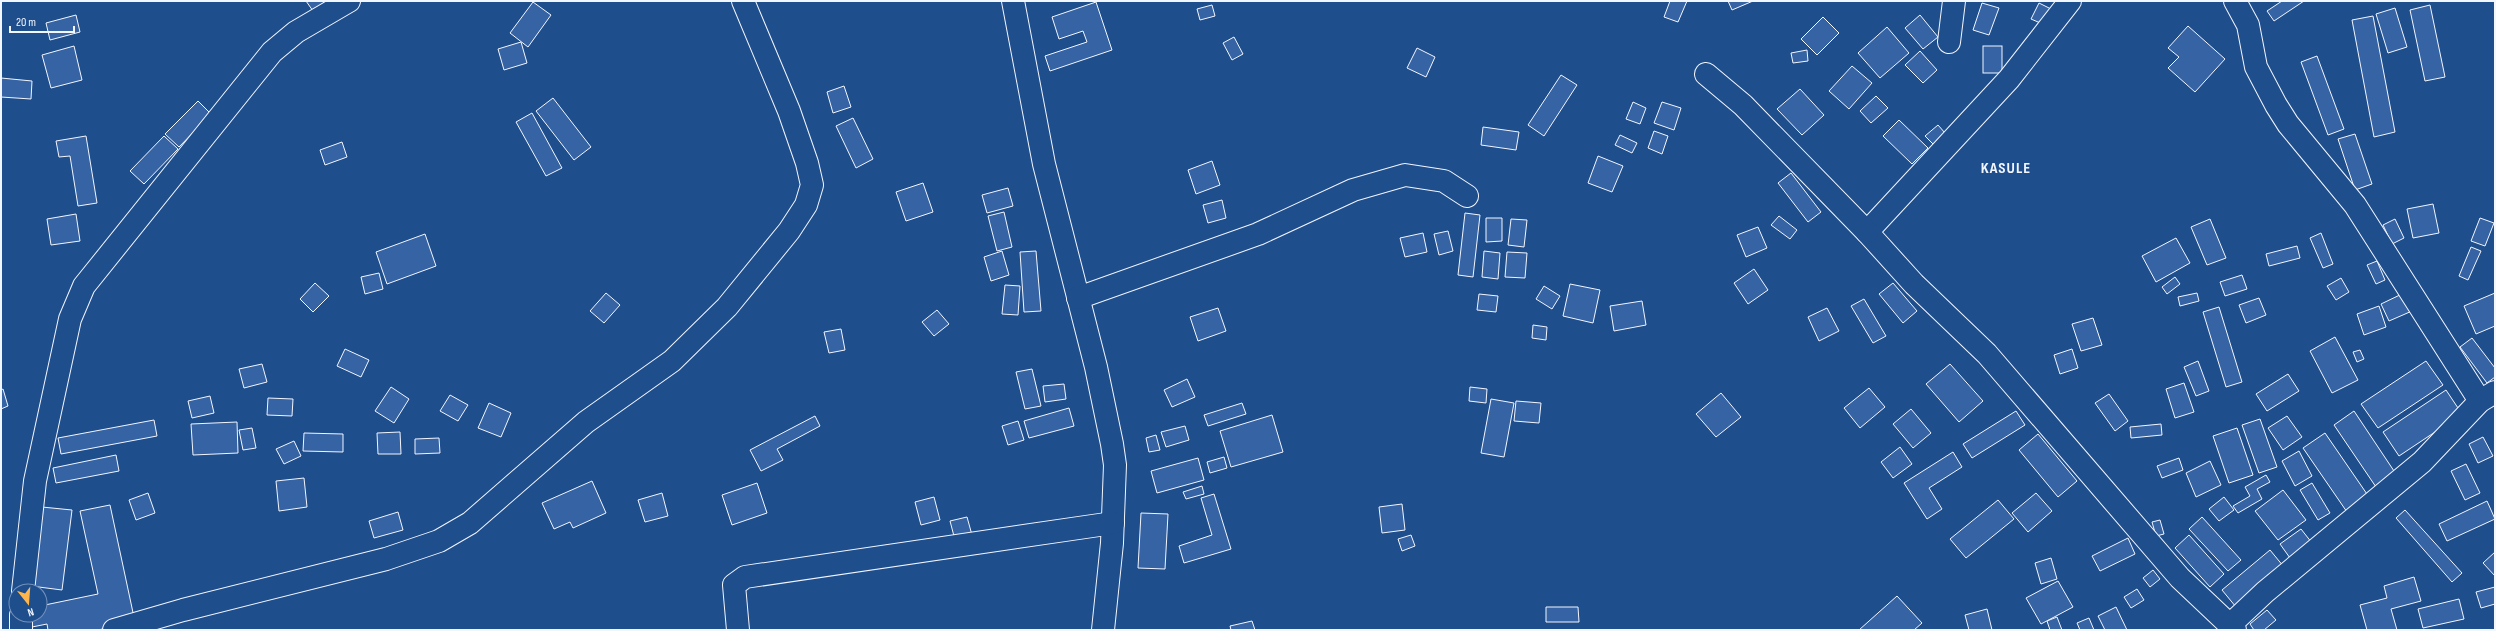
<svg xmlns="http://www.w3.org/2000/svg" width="2496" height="631" viewBox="0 0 2496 631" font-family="'Sofia Sans Condensed',sans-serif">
<rect width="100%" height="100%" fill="#1f4e8c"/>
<!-- building -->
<g fill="#3563a3" stroke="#f2f6ff">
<path d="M306,1H326L313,11Z"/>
<path d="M1670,1H1687L1678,22L1664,17Z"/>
<path d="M1728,1H1753L1732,10Z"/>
<path d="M2282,1H2304L2274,21L2267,11Z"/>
<path d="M533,2L551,15L528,47L510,33Z"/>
<path d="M1096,2L1112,50L1050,71L1045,56L1087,42L1083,31L1059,39L1052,17Z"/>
<path d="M1982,3L1999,8L1989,35L1973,30Z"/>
<path d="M2039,3L2053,10L2045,25L2031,19Z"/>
<path d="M1212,5L1215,16L1200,20L1197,9Z"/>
<path d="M2430,5L2445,77L2425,81L2410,10Z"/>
<path d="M2395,8L2407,47L2388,53L2376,14Z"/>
<path d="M76,15L80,32L50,40L46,23Z"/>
<path d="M1920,15L1938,37L1923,49L1905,28Z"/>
<path d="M2373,16L2395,132L2374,137L2352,20Z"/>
<path d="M1823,17L1839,33L1817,55L1801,39Z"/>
<path d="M2188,26L2225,59L2195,92L2168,68L2179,57L2168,48Z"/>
<path d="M1887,27L1909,53L1880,78L1858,53Z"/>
<path d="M1234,37L1243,54L1232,60L1223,43Z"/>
<path d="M521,42L527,63L504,70L498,49Z"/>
<path d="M74,46L82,80L51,88L42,55Z"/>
<rect x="1983" y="46" width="19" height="27"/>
<path d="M1417,48L1435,57L1426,77L1407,68Z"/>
<path d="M1807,50L1808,61L1793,63L1791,53Z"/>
<path d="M1920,51L1937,70L1923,83L1905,65Z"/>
<path d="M2317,56L2344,129L2328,135L2301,62Z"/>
<path d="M1852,66L1872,83L1849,109L1829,91Z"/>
<path d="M1561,75L1577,85L1544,136L1528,125Z"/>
<path d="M1,78L32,81L31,99L1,97Z"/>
<path d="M844,86L851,107L833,113L827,92Z"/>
<path d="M1800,89L1824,115L1802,135L1777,109Z"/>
<path d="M1876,96L1888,108L1871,123L1860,111Z"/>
<path d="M553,98L591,147L574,160L536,111Z"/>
<path d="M198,101L211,114L179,147L165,134Z"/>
<path d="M1633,102L1646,108L1640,124L1626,119Z"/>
<path d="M1662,102L1681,108L1674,130L1654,123Z"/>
<path d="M532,113L562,168L546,176L516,122Z"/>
<path d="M853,118L873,159L856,168L836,126Z"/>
<path d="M1899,120L1928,148L1912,164L1883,136Z"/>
<path d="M1938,125L1945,133L1933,144L1925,136Z"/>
<path d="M1483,127L1519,132L1516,150L1481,145Z"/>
<path d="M1654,131L1668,136L1662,154L1648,148Z"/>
<path d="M2355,134L2372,184L2355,190L2338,139Z"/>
<path d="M1620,135L1637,143L1632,153L1615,145Z"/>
<path d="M86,136L97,203L78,206L70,156L59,157L56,141Z"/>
<path d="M164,136L178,149L144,184L130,171Z"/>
<path d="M342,142L347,157L325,165L320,150Z"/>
<path d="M1598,156L1623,166L1612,192L1588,183Z"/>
<path d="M1212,161L1220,185L1196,194L1188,170Z"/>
<path d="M1791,173L1821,212L1808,222L1778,183Z"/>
<path d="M923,183L933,212L906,221L896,192Z"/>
<path d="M1008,188L1013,206L987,213L982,195Z"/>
<path d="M1222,200L1226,218L1208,223L1203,205Z"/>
<path d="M2433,204L2439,233L2413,238L2407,209Z"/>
<path d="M1004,212L1012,247L997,251L988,216Z"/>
<path d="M1465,213L1480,215L1473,277L1458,275Z"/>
<path d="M76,214L80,241L51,245L47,219Z"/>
<path d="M1779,216L1797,230L1790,239L1771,225Z"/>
<path d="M1486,218H1502V241L1486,242Z"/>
<path d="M2480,218L2494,223L2485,246L2471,241Z"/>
<path d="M1511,219L1527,220L1524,247L1508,245Z"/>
<path d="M2210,219L2226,258L2207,265L2191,227Z"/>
<path d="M2395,219L2404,238L2392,244L2383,225Z"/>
<path d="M1758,227L1767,248L1746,257L1737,235Z"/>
<path d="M1448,231L1453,251L1439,255L1434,234Z"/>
<path d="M1423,233L1427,252L1405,257L1400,238Z"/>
<path d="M2321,233L2333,264L2323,268L2310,238Z"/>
<path d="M425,234L436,266L387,284L376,252Z"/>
<path d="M2176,238L2190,263L2156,282L2142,256Z"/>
<path d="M2297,246L2300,258L2269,266L2266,254Z"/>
<path d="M2471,247L2481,251L2468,280L2459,276Z"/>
<path d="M1002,251L1009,275L991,281L984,257Z"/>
<path d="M1036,251L1041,311L1024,312L1020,252Z"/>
<path d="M1484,251L1500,253L1498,279L1482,277Z"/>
<path d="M1507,252L1527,253L1525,278L1505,277Z"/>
<path d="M2377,261L2385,280L2376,284L2367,265Z"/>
<path d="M1754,269L1768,290L1748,304L1734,283Z"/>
<path d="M379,273L383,289L365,294L361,277Z"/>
<path d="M2242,275L2247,289L2225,296L2220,282Z"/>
<path d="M2175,277L2180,284L2167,294L2162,287Z"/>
<path d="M2341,278L2349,292L2336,300L2327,286Z"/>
<path d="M315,283L329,296L313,312L300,299Z"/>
<path d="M1893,283L1917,311L1903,323L1879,294Z"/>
<path d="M1570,284L1600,290L1593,323L1563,316Z"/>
<path d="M1005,285L1020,286L1018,315L1002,314Z"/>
<path d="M1544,286L1560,296L1552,309L1536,299Z"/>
<path d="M606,293L620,305L604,323L590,311Z"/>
<path d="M2197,293L2199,301L2180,306L2178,297Z"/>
<path d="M2404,293L2412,311L2389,321L2381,304Z"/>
<path d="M2495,293V326L2476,334L2464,306Z"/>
<path d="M1479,294L1498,296L1496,312L1477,310Z"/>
<path d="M2259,298L2266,315L2246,323L2239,305Z"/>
<path d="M1864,299L1886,336L1873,343L1851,306Z"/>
<path d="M1642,301L1646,325L1614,331L1610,306Z"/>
<path d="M2379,306L2386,327L2364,335L2357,314Z"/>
<path d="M2219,307L2242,382L2226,387L2203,312Z"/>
<path d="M1218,308L1226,331L1198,341L1190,317Z"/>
<path d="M1827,308L1839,331L1819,341L1808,317Z"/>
<path d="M937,310L949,324L934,336L922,322Z"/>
<path d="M2093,318L2102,345L2081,351L2072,324Z"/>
<path d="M1533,325L1547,327L1546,340L1532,338Z"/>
<path d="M841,329L845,350L829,353L824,332Z"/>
<path d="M2335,337L2358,380L2332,393L2310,351Z"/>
<path d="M2472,338L2495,368V377L2487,383L2460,347Z"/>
<path d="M345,349L369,360L361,377L337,366Z"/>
<path d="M2072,349L2078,368L2060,374L2054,355Z"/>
<path d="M2360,350L2364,359L2357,362L2353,352Z"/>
<path d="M2198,361L2209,391L2196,396L2184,367Z"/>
<path d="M2426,361L2443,385L2378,428L2361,404Z"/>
<path d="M262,364L267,382L244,388L239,369Z"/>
<path d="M1950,364L1983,401L1959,422L1926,384Z"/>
<path d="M1032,369L1041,406L1025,409L1016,372Z"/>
<path d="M2288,374L2299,391L2267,411L2256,394Z"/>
<path d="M1187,379L1195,397L1172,407L1164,390Z"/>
<path d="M2184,383L2194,412L2175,418L2166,389Z"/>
<path d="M1064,384L1066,399L1045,402L1043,386Z"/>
<path d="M391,387L409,399L394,423L375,411Z"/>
<path d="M1470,387L1487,389L1486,403L1469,401Z"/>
<path d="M1869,388L1885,407L1860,428L1844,408Z"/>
<path d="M3,389L8,406L1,409V390Z"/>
<path d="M2446,390L2462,414L2399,456L2383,432Z"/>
<path d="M1721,393L1741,417L1716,437L1696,414Z"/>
<path d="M2109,394L2128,421L2115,431L2095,403Z"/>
<path d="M450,395L468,405L458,421L440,411Z"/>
<path d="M210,396L214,413L192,418L188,401Z"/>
<path d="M268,398L293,399L292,416L267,415Z"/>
<path d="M1491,399L1514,403L1504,457L1481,453Z"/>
<path d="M1516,401L1541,403L1539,423L1514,421Z"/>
<path d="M489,403L511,413L501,437L478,428Z"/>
<path d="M1242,403L1246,414L1208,426L1204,415Z"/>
<path d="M1069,408L1074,426L1029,438L1024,421Z"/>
<path d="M1911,409L1931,433L1913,448L1893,424Z"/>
<path d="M2016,411L2025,425L1972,458L1963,444Z"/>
<path d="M2354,411L2396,474L2376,487L2334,425Z"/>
<path d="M1272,415L1283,452L1231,467L1220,431Z"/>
<path d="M815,416L820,426L777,449L783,460L761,471L750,450Z"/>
<path d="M2287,416L2302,437L2283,450L2268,428Z"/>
<path d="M2260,419L2277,467L2259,473L2242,425Z"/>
<path d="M154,420L157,436L61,454L58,438Z"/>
<path d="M1018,421L1024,440L1008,445L1002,426Z"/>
<path d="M237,422L238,453L193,455L191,424Z"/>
<path d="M2161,424L2162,435L2131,438L2130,427Z"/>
<path d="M1185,426L1189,440L1166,447L1161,432Z"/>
<path d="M252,428L256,448L243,450L239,430Z"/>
<path d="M2237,428L2253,475L2229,483L2213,436Z"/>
<path d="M400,432L401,454H378L377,433Z"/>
<path d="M304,433L343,434V452L303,451Z"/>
<path d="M2325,433L2369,497L2347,512L2303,448Z"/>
<path d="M2038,434L2077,481L2058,497L2019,450Z"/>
<path d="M1156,435L1160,450L1149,452L1146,438Z"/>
<path d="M2483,437L2493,456L2478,463L2469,444Z"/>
<path d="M439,438L440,453L415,454V439Z"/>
<path d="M294,441L301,456L284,464L276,449Z"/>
<path d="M1900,447L1912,464L1893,478L1881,462Z"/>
<path d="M2299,451L2312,476L2295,486L2282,461Z"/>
<path d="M1953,452L1962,467L1929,488L1942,509L1927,519L1904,483Z"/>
<path d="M116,455L119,471L56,483L53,468Z"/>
<path d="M1224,457L1227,468L1210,473L1207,462Z"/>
<path d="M1198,458L1204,480L1157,493L1151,471Z"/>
<path d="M2179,458L2183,470L2162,478L2157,466Z"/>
<path d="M2210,461L2221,485L2196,497L2186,473Z"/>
<path d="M2466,464L2480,493L2465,500L2451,471Z"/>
<path d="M2266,475L2270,482L2257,489L2262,499L2238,513L2233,506L2250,496L2245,487Z"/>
<path d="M304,478L307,507L279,511L276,481Z"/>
<path d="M592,481L606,513L573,528L570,522L554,529L542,503Z"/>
<path d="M757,483L767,513L732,525L722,495Z"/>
<path d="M2312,483L2330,513L2318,520L2300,490Z"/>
<path d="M1202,486L1204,494L1186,499L1183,492Z"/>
<path d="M2283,490L2306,520L2278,540L2255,511Z"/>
<path d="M148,493L155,513L136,520L129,500Z"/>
<path d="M662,493L668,516L645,522L638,500Z"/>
<path d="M2036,493L2052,511L2028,532L2012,513Z"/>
<path d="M1214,494L1231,549L1184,563L1179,546L1212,535L1201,498Z"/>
<path d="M934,497L940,520L921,525L915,502Z"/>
<path d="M2224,497L2234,510L2219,521L2209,509Z"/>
<path d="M1998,500L2014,519L1966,558L1950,539Z"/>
<path d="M2487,501L2495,519L2447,541L2439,524Z"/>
<path d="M1402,504L1405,530L1382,533L1379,507Z"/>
<path d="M110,505L135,622L98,630H48L47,624L32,627L30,615H40V606L98,594L80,511Z"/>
<path d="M42,507L72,510L62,590L31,586Z"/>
<path d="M2405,510L2462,573L2452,582L2396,518Z"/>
<path d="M398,512L403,530L374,538L369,521Z"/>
<path d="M1141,513L1168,514L1165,569L1138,568Z"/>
<path d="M967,517L972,535L955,540L950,521Z"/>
<path d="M2202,517L2241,560L2228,571L2189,529Z"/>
<path d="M2160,520L2164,534L2156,536L2152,522Z"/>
<path d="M2301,529L2312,543L2290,558L2280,544Z"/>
<path d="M1411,535L1415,546L1402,551L1398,539Z"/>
<path d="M2189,535L2224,574L2210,587L2175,548Z"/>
<path d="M2128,538L2135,554L2100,571L2092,556Z"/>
<path d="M2270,550L2284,567L2236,607L2222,590Z"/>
<path d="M2495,552V576L2483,563Z"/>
<path d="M2051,558L2057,579L2041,584L2035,563Z"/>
<path d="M2153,570L2160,579L2150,587L2143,578Z"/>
<path d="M2414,577L2421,601L2391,609L2397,630H2367L2360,605L2387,598L2384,586Z"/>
<path d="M2058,581L2073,607L2041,624L2026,598Z"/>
<path d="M2495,587V604L2481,608L2476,592Z"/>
<path d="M2137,589L2144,600L2131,608L2124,597Z"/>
<path d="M1897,596L1922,623L1914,630H1859Z"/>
<path d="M2459,599L2464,619L2423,628L2418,609Z"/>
<path d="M1546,607H1578L1579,622H1546Z"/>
<path d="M2116,607L2127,630H2105L2098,616Z"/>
<path d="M1987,609L1992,630H1969L1965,615Z"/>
<path d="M2267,610L2276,620L2264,630H2254L2250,624Z"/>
<path d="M2057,617L2062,630H2050L2047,621Z"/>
<path d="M2089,618L2094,630H2080L2077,623Z"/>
<path d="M1252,621L1255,630H1231L1230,626Z"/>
</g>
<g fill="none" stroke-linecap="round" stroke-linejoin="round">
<defs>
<g id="minor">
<path d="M1013,1L1044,164L1096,367L1112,444L1115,465L1112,543L1103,630"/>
<path d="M2070,1L2009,79L1867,232L1914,284L1987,354L2180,578L2235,630"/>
<path d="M2235,1L2248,25L2256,67L2276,105L2288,124L2355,205L2480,401"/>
<path d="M1949,42L1954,1"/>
<path d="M1706,74L1743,105L1867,232"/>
<path d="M1078,298L1258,234L1353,190L1405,175L1444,181L1467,196"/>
<path d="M23,591L35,481L70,319L84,286L272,52L296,32L349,1"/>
<path d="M21,615V630"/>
<path d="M2231,624L2265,592L2422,462L2480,401L2495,392"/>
<path d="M114,630L183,610L386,559L439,541L470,523L586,422L672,361L727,307L789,231L806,205L812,185L807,163L789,111L743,1"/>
<path d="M738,630L734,585L745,577L1113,523"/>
</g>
</defs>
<!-- minor casing -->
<use href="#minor" stroke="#f2f6ff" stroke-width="24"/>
<!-- minor -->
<use href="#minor" stroke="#1f4e8c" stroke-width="22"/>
</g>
<g text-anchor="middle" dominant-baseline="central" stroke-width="3" stroke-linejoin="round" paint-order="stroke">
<!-- district labels -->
<g font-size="16" font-weight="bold" letter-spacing="1" fill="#f2f6ff" stroke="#1f4e8c">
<text x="2006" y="168">KASULE</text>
</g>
</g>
<!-- border -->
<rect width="2496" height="631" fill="none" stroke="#f2f6ff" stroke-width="4"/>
<!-- north arrow -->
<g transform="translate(28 603) rotate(163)"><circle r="19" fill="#1f4e8c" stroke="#7391ba"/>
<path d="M0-3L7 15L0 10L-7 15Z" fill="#ffb74d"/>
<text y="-6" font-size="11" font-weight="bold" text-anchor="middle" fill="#f2f6ff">N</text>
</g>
<!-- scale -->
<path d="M10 26v6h64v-6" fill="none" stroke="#f2f6ff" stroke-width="2"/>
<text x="16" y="26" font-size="12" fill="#f2f6ff" stroke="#1f4e8c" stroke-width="3" paint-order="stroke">20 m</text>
</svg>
